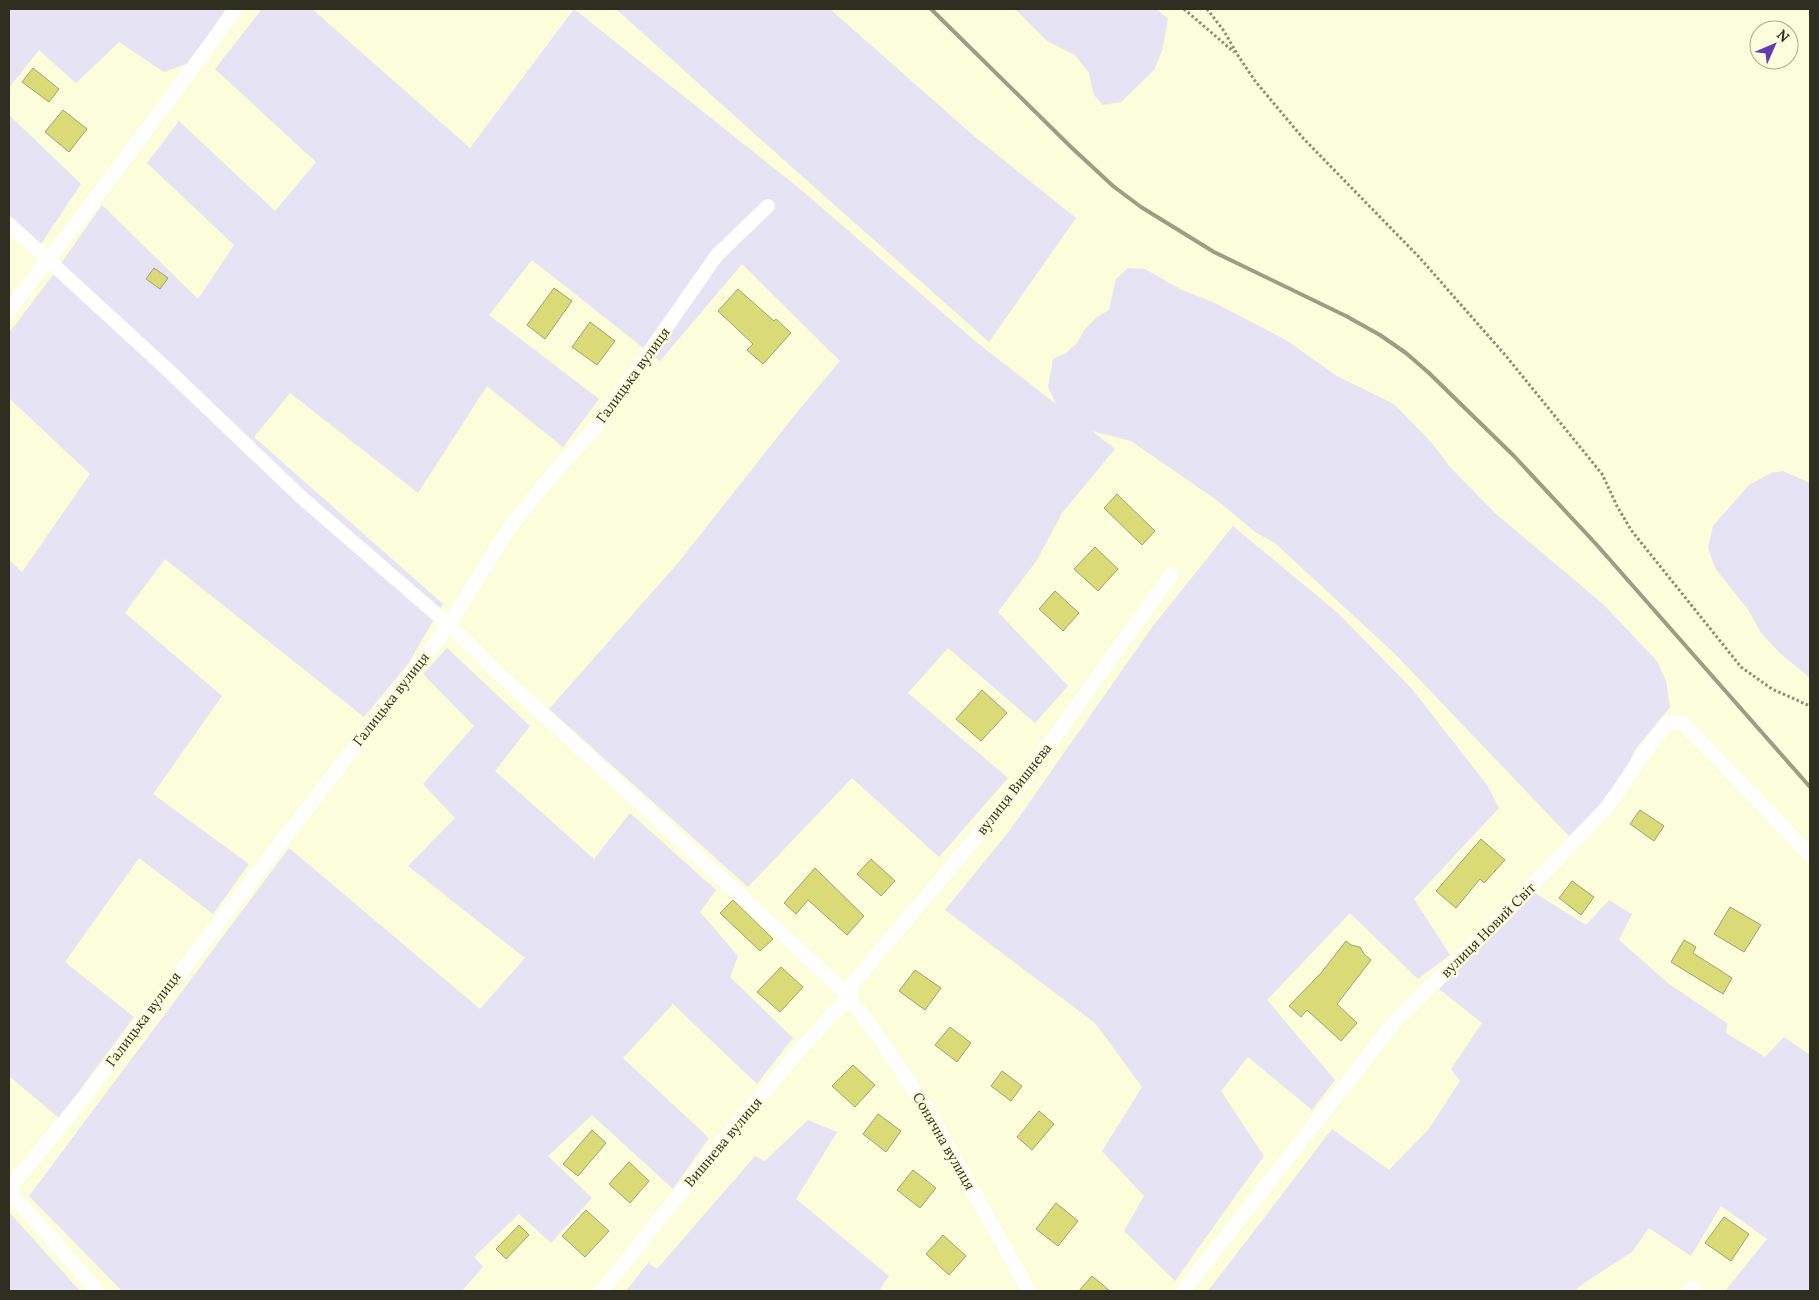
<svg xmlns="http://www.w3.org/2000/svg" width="1819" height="1300" viewBox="0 0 1819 1300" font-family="Lora,serif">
<rect width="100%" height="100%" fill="#fcfdda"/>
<!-- green -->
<g fill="#e6e3f4">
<path d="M9,9H226L189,63L164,72L119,42L76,83L39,50L9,88Z"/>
<path d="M262,9H312L470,148L574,9L805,193L975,341L1056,404L1048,387L1053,359L1066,353L1077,343L1085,329L1096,318L1109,310L1116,279L1128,268L1145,269L1182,290L1213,302L1286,340L1337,376L1394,404L1431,442L1450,467L1495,513L1604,605L1657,661L1666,681L1670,707L1635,750L1607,807L1576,834L1569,836L1395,654L1275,543L1255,532L1218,501L1131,441L1092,431L1115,449L1062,513L1037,560L998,612L1068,686L1035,723L948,648L908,693L1008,778L939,857L852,778L748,887L549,709L678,563L798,411L840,361L742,264L660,361L532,260L489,315L599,399L563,447L487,386L418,493L290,393L254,437L443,604L408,664L364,717L165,559L125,613L222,696L153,794L249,864L213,914L139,858L65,962L134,1017L59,1118L9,1076V560L22,572L90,474L9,398V333L53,275L102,205L198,299L234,245L147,163L179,121L275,211L316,162L215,69Z"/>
<path d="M616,9H830L975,137L1076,218L989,342L758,137Z"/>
<path d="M1015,9H1156L1168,19L1162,51L1154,70L1121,102L1103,105L1094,95L1089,73L1075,55L1047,41Z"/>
<path d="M9,115L81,184L41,244L9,215Z"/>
<path d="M1783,471L1810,483V678L1780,653L1761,633L1749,611L1715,568L1708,548L1713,526L1749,485L1771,473Z"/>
<path d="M1233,526L1339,614L1412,689L1487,785L1499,808L1414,899L1450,955L1418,979L1350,913L1267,1000L1335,1080L1312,1110L1248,1057L1221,1091L1264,1156L1175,1281L1124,1231L1144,1196L1102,1151L1142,1087L1095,1023L945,910L1010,830L1153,626Z"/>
<path d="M447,648L530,726L495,771L594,859L630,813L716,890L700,912L738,956L730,977L793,1038L757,1084L673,1004L623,1058L709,1138L673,1189L592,1115L548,1156L592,1198L551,1243L519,1214L474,1257L483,1267L462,1291H122L29,1196L289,848L480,1009L525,958L408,866L455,818L423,784L474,726L423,674Z"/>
<path d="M1535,893L1586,925L1609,900L1632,914L1619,940L1669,984L1727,1023L1726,1033L1765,1057L1784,1037L1810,1055V1291H1725L1767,1239L1721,1206L1691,1256L1649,1228L1632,1252L1581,1285L1575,1291H1208L1332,1129L1389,1170L1428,1130L1460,1081L1451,1069L1482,1023L1439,989Z"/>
<path d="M808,1120L837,1132L796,1199L889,1276L879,1291H626L648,1263L657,1269L755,1156L765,1161Z"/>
<path d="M9,1212L80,1291H9Z"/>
</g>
<!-- building -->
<g fill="#dadb76" stroke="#9e9f7e">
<path d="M33,68L59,89L49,102L22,82Z"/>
<path d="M63,110L87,129L69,152L45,132Z"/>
<path d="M154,268L168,278L160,289L146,279Z"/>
<path d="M554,288L572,301L545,339L527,325Z"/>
<path d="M738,289L774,321L776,319L791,333L763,364L747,350L753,344L718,311Z"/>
<path d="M590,322L615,341L597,365L572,347Z"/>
<path d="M1117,494L1155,531L1142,545L1104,508Z"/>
<path d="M1095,547L1118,569L1098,591L1074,569Z"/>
<path d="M1055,591L1079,613L1063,631L1039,609Z"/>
<path d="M982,690L1007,713L981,741L956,719Z"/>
<path d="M1640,810L1664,826L1654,841L1630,824Z"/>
<path d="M1481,839L1505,860L1484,883L1480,879L1456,908L1436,891Z"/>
<path d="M871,859L895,881L881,896L857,874Z"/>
<path d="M815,868L864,916L847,935L808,900L796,914L784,903Z"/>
<path d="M1572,881L1594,897L1581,915L1559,898Z"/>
<path d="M733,900L773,939L760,951L720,913Z"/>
<path d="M1730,907L1761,925L1744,952L1714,934Z"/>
<path d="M1684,940L1696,947L1693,953L1732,978L1723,994L1671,962Z"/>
<path d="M1346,941L1351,945L1360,947L1364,954L1371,960L1337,1004L1357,1023L1341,1041L1307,1010L1301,1017L1289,1006L1321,973Z"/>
<path d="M781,967L803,987L780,1012L757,992Z"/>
<path d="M915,970L941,988L925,1010L899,991Z"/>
<path d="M950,1027L971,1043L957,1062L935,1045Z"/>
<path d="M853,1065L875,1085L855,1107L832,1086Z"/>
<path d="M1002,1071L1022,1086L1011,1101L991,1086Z"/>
<path d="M1039,1111L1054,1124L1032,1150L1017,1137Z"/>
<path d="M878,1114L901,1131L886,1152L863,1134Z"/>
<path d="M592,1130L606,1143L578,1176L563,1164Z"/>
<path d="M629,1162L649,1181L630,1203L609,1184Z"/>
<path d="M913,1170L936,1188L920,1208L897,1190Z"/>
<path d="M1056,1203L1078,1221L1058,1246L1036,1229Z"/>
<path d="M586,1210L609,1231L585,1257L562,1236Z"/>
<path d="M1724,1217L1749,1234L1731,1261L1705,1243Z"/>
<path d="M519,1225L529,1235L506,1259L496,1249Z"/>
<path d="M943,1235L966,1256L949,1275L926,1254Z"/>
<path d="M1092,1276L1110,1291H1079Z"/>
</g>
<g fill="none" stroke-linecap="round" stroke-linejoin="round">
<!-- path -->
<g stroke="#8b8c75" stroke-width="3" stroke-dasharray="2.5 2.5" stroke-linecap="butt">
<path d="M1184,9L1234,52"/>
<path d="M1207,9L1224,31L1237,54L1255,81L1302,137L1419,257L1506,356L1602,474L1617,506L1631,530L1741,667L1772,689L1810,706"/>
</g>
<!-- street -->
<g stroke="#fff" stroke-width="14">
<path d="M9,224L169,371L301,497L449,625L495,670L831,979L849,997L877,1035L926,1107L1029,1291"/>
<path d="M9,311C31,280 56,251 79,220C132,150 184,79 236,9"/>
<path d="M9,1189L89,1091L449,625L509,528L554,473L600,422L717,255L768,206"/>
<path d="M9,1191L98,1291"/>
<path d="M602,1291L711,1155L795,1055L849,997L854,982L1018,788L1171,575"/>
<path d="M1183,1291L1398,1018L1500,919L1607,807L1645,752L1667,723L1682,722L1810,855"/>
<path d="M1690,1291L1693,1288"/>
</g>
<!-- rail -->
<path stroke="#9c9d84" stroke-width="4" d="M931,9L1071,147L1113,186L1141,207L1214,252L1346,316L1380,335L1406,353L1429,373L1514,456L1596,544L1810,787"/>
</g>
<g text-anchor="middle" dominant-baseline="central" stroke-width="5" stroke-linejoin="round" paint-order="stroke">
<!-- street labels -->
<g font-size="14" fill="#2e2f21" stroke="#fcfdda">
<text transform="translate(633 375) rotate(-54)">Галицька вулиця</text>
<text transform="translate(391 699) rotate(-52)">Галицька вулиця</text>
<text transform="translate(1014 789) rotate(-52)">вулиця Вишнева</text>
<text transform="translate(1488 930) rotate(-45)">вулиця Новий Світ</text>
<text transform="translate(143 1019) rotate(-53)">Галицька вулиця</text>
<text transform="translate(944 1141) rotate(60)">Сонячна вулиця</text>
<text transform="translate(723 1142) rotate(-50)">Вишнева вулиця</text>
</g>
</g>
<!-- border -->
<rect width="1819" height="1300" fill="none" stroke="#2e2f21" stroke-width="20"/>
<!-- north arrow -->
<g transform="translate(1774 45) rotate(45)"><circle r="24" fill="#fcfdda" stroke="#aaab90"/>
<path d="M0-4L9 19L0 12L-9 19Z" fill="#633cb4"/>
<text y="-8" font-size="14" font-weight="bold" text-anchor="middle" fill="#2e2f21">N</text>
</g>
</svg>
